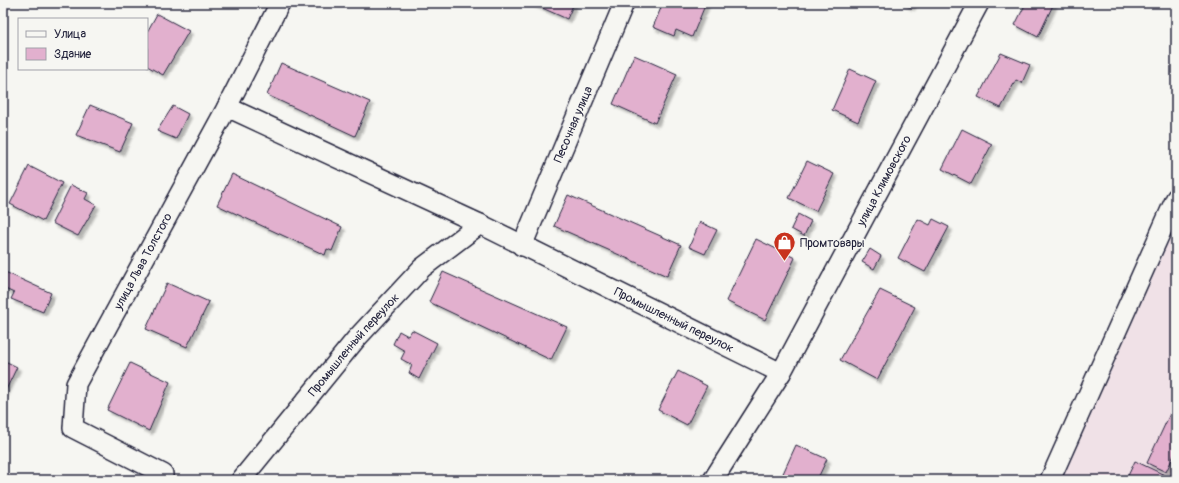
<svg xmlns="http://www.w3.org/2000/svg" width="1179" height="483" viewBox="0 0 1179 483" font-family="Pangolin,sans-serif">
<defs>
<filter id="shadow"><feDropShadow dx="3.5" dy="3.5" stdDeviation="1" flood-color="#0004"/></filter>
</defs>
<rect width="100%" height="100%" fill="#f6f6f2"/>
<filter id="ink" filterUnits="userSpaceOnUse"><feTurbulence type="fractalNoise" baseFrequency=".025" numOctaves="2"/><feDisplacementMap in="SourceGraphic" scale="8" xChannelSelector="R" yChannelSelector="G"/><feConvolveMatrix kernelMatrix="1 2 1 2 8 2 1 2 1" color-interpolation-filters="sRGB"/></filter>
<g filter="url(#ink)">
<!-- built -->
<path fill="#f0e1e7" d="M1176,225V480H1062Z"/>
<!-- building -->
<g fill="#e2b0ce" stroke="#22223b" filter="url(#shadow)">
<path d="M531,3H574L567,19Z"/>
<path d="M663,3H706L692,37L676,30L674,36L653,27Z"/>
<path d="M901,3H913L911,7Z"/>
<path d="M1026,3H1054L1038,37L1015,25Z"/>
<path d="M157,14L189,31L163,75L147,66V32Z"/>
<path d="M1001,53L1030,65L1022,83L1016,80L1001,108L978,97Z"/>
<path d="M634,55L677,74L655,123L613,104Z"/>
<path d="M281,63L370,102L355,136L267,95Z"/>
<path d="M850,69L876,81L858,122L832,110Z"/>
<path d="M90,105L133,123L120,152L76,135Z"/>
<path d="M173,106L188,114L176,139L157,131Z"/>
<path d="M962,129L992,144L971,184L942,169Z"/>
<path d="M807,161L834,174L816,211L789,198Z"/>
<path d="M29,166L62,183L43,221L10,204Z"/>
<path d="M232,174L342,227L332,251L327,249L325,255L217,205Z"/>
<path d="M71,185L88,193L85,199L96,205L78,236L52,223Z"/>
<path d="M568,195L681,245L667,276L554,226Z"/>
<path d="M798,214L811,221L804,236L791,229Z"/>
<path d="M918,219L930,225L933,219L949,227L925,272L898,258Z"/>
<path d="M700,222L717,230L705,254L689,247Z"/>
<path d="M756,239L795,258L765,320L726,301Z"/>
<path d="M870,249L881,256L874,269L862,262Z"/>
<path d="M3,271L51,293L43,312L11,299L14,293L3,288Z"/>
<path d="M443,272L567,327L551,360L429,302Z"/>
<path d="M167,283L209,302L187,347L146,329Z"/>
<path d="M880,290L915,307L877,380L840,360Z"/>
<path d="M412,330L437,343L419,379L409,373L412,365L401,359L405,351L393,344L399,331L408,336Z"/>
<path d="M3,360L17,367L3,396Z"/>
<path d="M130,363L170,382L149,431L107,410Z"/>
<path d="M678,371L707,386L687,425L658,410Z"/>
<path d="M1176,401V451L1166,472L1147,463Z"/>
<path d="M796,445L827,459L817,480H780Z"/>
<path d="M1135,461L1175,480H1126Z"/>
</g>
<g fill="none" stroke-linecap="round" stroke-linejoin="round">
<defs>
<g id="minor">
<path d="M227,107L480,224"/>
<path id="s1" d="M522,246L624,3"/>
<path id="s2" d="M163,480V474L73,428L76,384L227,107L280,3"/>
<path id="s3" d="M241,480L356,339L422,268L480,224L781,373"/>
<path id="s4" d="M713,480L781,373L979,3"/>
<path d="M1050,480L1176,198"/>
</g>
</defs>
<!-- minor casing -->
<use href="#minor" stroke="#22223b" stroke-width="22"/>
<!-- minor -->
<use href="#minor" stroke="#f6f6f2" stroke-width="19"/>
</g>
</g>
<!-- icons -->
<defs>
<symbol id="shop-pin" viewBox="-11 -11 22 30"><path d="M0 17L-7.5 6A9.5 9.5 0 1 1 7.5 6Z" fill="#c8321e" stroke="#f6f6f2"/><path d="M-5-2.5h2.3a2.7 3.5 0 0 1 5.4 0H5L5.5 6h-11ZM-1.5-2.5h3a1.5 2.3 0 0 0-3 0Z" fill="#fff"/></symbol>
</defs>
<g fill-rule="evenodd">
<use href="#shop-pin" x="772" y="230" width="25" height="34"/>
</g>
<g text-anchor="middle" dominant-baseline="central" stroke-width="3.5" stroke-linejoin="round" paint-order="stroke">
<!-- street labels -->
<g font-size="12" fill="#22223b" stroke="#f6f6f2">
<text stroke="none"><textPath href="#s1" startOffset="132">Песочная улица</textPath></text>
<text stroke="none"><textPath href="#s4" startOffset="345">улица Климовского</textPath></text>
<text stroke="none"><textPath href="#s2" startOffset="291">улица Льва Толстого</textPath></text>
<text stroke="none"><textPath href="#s3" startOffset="568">Промышленный переулок</textPath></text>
<text stroke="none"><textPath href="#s3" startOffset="176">Промышленный переулок</textPath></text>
</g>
<!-- poi labels -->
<g font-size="12" fill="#22223b" stroke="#f6f6f2" text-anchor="start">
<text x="800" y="243">Промтовары</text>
</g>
</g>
<!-- margin -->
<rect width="1179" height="483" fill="none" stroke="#f6f6f2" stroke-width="16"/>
<rect x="8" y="8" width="1163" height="467" fill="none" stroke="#22223b" stroke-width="1.5" filter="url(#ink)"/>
<!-- legend -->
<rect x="18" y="18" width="130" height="52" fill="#f6f6f2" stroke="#a1a1a9"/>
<rect x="26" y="31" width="20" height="6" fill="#f6f6f2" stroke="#a1a1a9"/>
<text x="54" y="38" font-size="12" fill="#22223b">Улица</text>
<rect x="26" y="48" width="20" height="12" fill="#e2b0ce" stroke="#a1a1a9"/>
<text x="54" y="58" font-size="12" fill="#22223b">Здание</text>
</svg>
